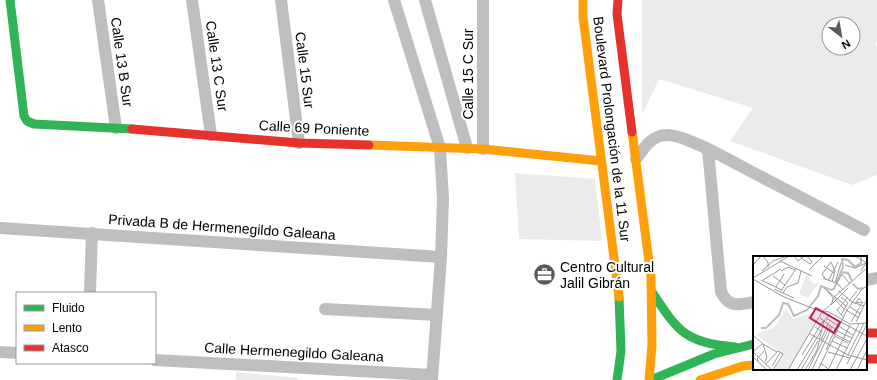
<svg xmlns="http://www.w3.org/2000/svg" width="877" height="380" viewBox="0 0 877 380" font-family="Arial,sans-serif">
<rect width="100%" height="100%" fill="#fff"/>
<!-- green -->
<g fill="#ebebeb" fill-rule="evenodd">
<path d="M642,0H877V41L875,45L877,47V175L852,185L730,141L753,108L659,79L642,115ZM829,24H853V48H829Z"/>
<path d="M515,173L595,179L602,241L519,239Z"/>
<path d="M236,372L298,378V380H236Z"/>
</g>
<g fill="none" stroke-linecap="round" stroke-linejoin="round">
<!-- street -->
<g stroke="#bebebe" stroke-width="12">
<path d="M98,0L116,128"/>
<path d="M192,0L211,135"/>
<path d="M281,0L299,143"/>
<path d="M394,0L440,148L443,199L441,257L432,380"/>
<path d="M425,0L467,148"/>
<path d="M483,0V149"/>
<path d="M708,149L721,292C729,308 738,305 754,302"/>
<path d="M636,159C644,148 651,136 666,135C683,133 735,163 752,172C790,192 827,211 864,230"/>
<path d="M0,228L441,257"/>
<path d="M866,280L877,278"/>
<path d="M90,293L92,233"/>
<path d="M325,309L437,315"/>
<path d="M0,352L17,353"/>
<path d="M155,360L432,375"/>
</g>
<!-- fast -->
<g stroke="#30b455" stroke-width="9">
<path d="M10,0L24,116L27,121L34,124L132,129"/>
<path d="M652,292C679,333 685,342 735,347"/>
<path d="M617,380L621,351L619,297"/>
<path d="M651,380L714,354L754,344"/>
</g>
<!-- slow -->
<g stroke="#ff9f0a" stroke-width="9">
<path d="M583,0V17L619,297"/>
<path d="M632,132L651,277L652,345L649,380"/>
<path d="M369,145L483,149L601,161"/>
<path d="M700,380L743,366L754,365"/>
</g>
<!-- jam -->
<g stroke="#e5322d" stroke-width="9">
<path d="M618,0L617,14L632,132"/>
<path d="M132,129L299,143L369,145"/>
<path d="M866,333H877"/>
<path d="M866,359H877"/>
</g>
</g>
<!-- icons -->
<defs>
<symbol id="office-disc" viewBox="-11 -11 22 22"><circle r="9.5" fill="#595959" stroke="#fff"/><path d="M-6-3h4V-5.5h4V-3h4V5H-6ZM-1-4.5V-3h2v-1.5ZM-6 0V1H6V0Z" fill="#fff"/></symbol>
</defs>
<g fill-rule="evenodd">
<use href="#office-disc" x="532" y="262" width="25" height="25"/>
</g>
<g text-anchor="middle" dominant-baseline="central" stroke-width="4" stroke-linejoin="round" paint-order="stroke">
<!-- street labels -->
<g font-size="14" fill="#000" stroke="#fff">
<text transform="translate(122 62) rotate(82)">Calle 13 B Sur</text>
<text transform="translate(217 66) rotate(82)">Calle 13 C Sur</text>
<text transform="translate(305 70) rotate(83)">Calle 15 Sur</text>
<text transform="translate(468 74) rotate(-90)">Calle 15 C Sur</text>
<text transform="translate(314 128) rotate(3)">Calle 69 Poniente</text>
<text transform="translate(612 129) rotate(83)">Boulevard Prolongación de la 11 Sur</text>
<text transform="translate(222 227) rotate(4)">Privada B de Hermenegildo Galeana</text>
<text transform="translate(294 352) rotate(3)">Calle Hermenegildo Galeana</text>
</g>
<!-- poi labels -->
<g font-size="14" fill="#000" stroke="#fff" text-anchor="start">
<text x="560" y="267">Centro Cultural<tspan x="560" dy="16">Jalil Gibrán</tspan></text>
</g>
</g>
<!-- overview -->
<g transform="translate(753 256)">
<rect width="114" height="114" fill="#fff"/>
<path d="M54,18L60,28L66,27L55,42L46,38ZM33,52L40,63L57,57L64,64L35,114H21L30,99L3,78L21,72Z" fill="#ebebeb"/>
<path fill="none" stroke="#bdbdbd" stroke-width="2" d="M88,16L95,17L99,25M100,28L105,33L110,32M8,72H13L26,59L30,47L35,48L41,60L54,54L65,40L68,30L78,34L81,33L90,11L89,3L95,4L102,11L108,7V0"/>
<path fill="none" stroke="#999" stroke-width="1" d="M10,0L15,6V11M41,0L45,5L51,0M102,0L114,7M48,2L57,8L59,6L54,0M27,5L59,20M0,9L8,0M92,9L102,12L113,7L108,15M71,10L81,17M56,14L70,0M9,15L20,5L31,1M28,15L35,11L42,14M20,20L32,29M0,22L36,0M70,22L85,28L90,34M0,23L29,40L66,55L76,56L97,68L114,67M8,24L29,34M10,24L28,13M73,24L69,18L78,6L82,15L79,26M75,25L85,6M82,27L88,7M84,27L89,18L97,28M23,31L31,18M71,32L93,50M21,33L41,42M85,34L99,46L111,50M28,35L43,13M74,35L91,53M30,37L34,31L45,27L48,15M88,41L95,47L88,59M96,45L104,35M102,48L103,46L106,43V42L110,47L103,46M78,49L95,32M97,51L108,58M93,54L106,62M75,59L114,80M90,61L84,54L95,41M67,62L82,73L73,94M73,62L100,79M98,66L108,49M103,66L114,43M84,75L99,82M57,78L95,99L114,104M82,78L97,86M0,79L10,88L14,101L12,106M82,80L95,87M68,84L75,68M79,85L94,92M10,88L24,96M0,96L19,114M0,96L9,88M75,96L97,102M49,99L70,65M95,99L111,67M0,101L14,114M6,105L4,103L11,95M67,107L77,114M13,108L25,95L30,98L20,114M94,108L114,68M19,110L27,97M35,114L69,56L79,47L80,42L114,12M44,114L68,75L62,71M48,114L65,85M52,114L64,94L71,65L77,58M55,114L77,70M59,114L79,71M65,114L94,54L109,33L114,30M75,114L97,69M83,114L106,68M97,114L114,83M104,114L114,94"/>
<path fill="#c2185b" fill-opacity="0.15" stroke="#c2185b" stroke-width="2" d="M63,52L87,66L81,77L57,62Z"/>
<rect width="114" height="114" fill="none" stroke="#000" stroke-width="2"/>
</g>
<!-- legend -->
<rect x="16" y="292" width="140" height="72" fill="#ffffff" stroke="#999999"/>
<rect x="24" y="305" width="20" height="6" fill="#30b455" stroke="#999999"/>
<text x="52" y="312" font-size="12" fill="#000000">Fluido</text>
<rect x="24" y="325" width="20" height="6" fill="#ff9f0a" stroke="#999999"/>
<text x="52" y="332" font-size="12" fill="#000000">Lento</text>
<rect x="24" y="345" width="20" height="6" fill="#e5322d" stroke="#999999"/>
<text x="52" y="352" font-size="12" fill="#000000">Atasco</text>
<!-- north arrow -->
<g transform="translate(841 36) rotate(149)"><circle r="19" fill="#ffffff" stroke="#999999"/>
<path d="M0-3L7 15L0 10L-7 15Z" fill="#595959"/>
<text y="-6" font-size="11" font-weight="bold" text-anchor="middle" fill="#000000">N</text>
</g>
</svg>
